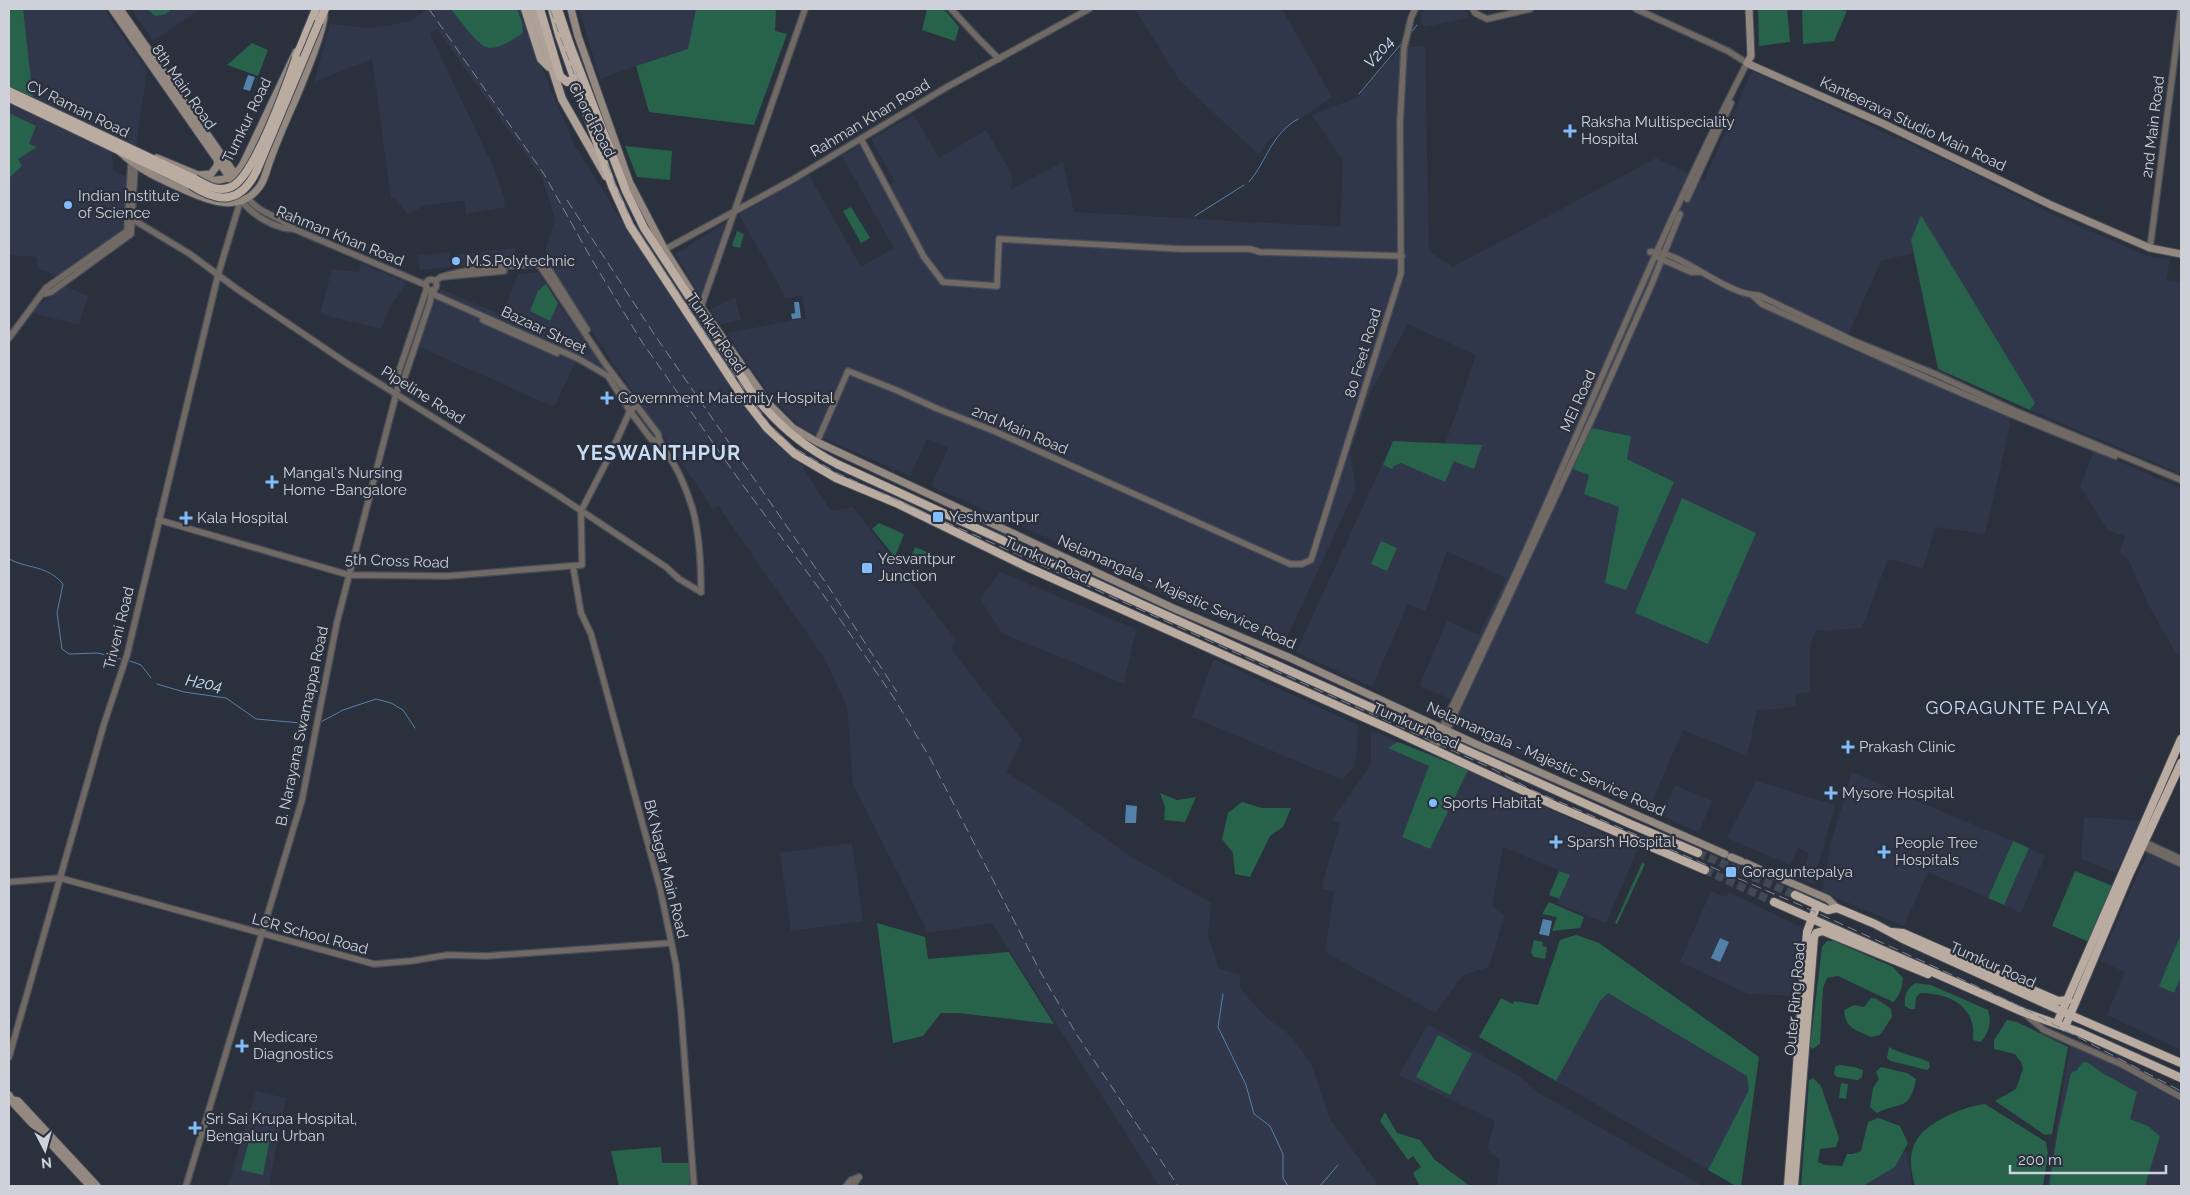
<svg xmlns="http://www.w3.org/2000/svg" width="2190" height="1195" viewBox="0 0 2190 1195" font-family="Raleway,sans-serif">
<rect width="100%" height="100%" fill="#2b303d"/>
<!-- built -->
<g fill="#30374a">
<path d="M9,9H104L147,71L136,145L87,125L9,87Z"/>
<path d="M131,9H200L153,41Z"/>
<path d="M421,9H522L543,71L575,146L649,264L747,409L775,443L800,463L831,511L853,507L956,640L951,649L1022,740L1006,772L1055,803L1132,857L1211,903L1208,936L1219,969L1240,974V988L1252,1002L1266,1017L1292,1037L1312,1066L1330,1119L1379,1186H1159L992,923L928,933L853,784L847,707L825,659L718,506L713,509L551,272L546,248L555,219L542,178L437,29L430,34L491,162L504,196L505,207L466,214L464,201L425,205L408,215L395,199H391L372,59L314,82L330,24L369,28L408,22L423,12Z"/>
<path d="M579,9H776L775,31L787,34L754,125L649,112L636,66L600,79Z"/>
<path d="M1135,9H1282L1332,97L1270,139L1259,155L1180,81Z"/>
<path d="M1423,9H1466L1468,18L1424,27L1420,20Z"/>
<path d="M1425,46L1429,251L1453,267L1656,158L1704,181L1752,71L1968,171L2057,216L2147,256L2170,259L2166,280L2181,281V474L2030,410L2034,403L1921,215L1911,240L1914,253L1881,261L1843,346L2010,417V426L1985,534L1935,527L1923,568L1888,559L1862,628L1815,631L1810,646V692L1796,694L1795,706L1779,709L1757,710L1747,756L1683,730L1648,811L1442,719L1451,699L1419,686L1447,621L1479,635L1506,578L1447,551L1426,611L1408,604L1372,687L1296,652L1393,441L1445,444L1476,355L1408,324L1370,393L1350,453L1356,488L1284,644L1177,602L1061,544L931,486L948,448L927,439L910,476L814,434L799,425L769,394L727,333L806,318L802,296L786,298L739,214L809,175L861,267L894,248L842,156L862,145L885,187L895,182L871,139L914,115L939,158L986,130L1013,176L1011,189L1063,162L1074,212L1340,227L1343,161L1312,115L1358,97L1402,47Z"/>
<path d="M9,104L112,152L113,171L128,177L125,229L59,276L37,268V257L9,255Z"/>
<path d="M726,222L701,300L676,254Z"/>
<path d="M515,248L516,260L455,267L453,255Z"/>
<path d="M449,252L451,267L420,270L417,255Z"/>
<path d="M360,263L407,283L390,307L381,329L320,314L332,269L359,272Z"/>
<path d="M539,272L558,303L606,368L601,376L575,363L554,407L415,345L441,289L502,315L518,274Z"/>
<path d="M64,286L88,296L79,325L30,312Z"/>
<path d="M735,297L741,320L720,325L710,310Z"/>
<path d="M2094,451L2181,488V656L2177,655L2148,604L2129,561L2120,553L2125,536L2109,531L2080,487Z"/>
<path d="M1000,572L1136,629L1124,684L1002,633L980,599Z"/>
<path d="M1214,659L1358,725L1357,749L1354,767L1342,780L1192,717Z"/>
<path d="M1371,730L1433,758L1402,836L1430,849L1468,770L1504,789L1638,849L1606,923L1557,903L1569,875L1503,847L1492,906L1504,916L1489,967L1463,975L1435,1013L1325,952L1334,891L1322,889L1323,882L1340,824L1332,820L1371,764Z"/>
<path d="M1852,772L1924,804L2013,841L1988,898L1928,872L1904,926L1822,892L1831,843Z"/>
<path d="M1756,781L1835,805L1813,884L1800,878L1809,854L1798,848L1790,865L1727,838Z"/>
<path d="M1675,785L1712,801L1699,832L1662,816Z"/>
<path d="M2084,817L2140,821L2116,873L2081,859Z"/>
<path d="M852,843L863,921L791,931L780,853Z"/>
<path d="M2029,848L2045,856L2021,913L2004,905Z"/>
<path d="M2147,853L2181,869V934L2160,986L2174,993L2181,977V1050L2107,1015L2125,972L2100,961Z"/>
<path d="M1711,891L1726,897L1729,892L1801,927L1797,996L1748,994L1680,962Z"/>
<path d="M1576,935L1599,943L1759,1057L1741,1186H1736L1519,1059L1560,940Z"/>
<path d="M1428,1024L1520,1077L1539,1093L1703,1186H1496L1500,1160L1487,1149L1495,1121L1399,1075Z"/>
<path d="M2070,1046L2108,1062L2181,1102V1186H2047Z"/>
<path d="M256,1091L286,1098L269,1186H228Z"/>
<path d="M1907,1151L1912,1186H1841Z"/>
</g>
<!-- green -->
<g fill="#27624a">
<path d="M9,9H23L33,99L9,87Z"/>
<path d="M147,9H171L166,14L155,16Z"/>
<path d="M451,9H517L522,22L523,33C514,39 501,48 490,48C477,47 459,18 451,9Z"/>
<path d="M696,9H776L775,31L787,34L754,125L649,112L636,66L688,49Z"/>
<path d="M927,9H944L959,27L955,41L922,30Z"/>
<path d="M1758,9H1787L1790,42L1759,46Z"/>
<path d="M1802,9H1833L1847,11L1834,41L1803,44Z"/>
<path d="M252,43L268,50L258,76L227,65Z"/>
<path d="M9,113L36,126L29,144L37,147L18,159L22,166L9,178Z"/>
<path d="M625,146L672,151L670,180L637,177Z"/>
<path d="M851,207L870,238L861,243L843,211Z"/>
<path d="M1921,215L2035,403L2030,410L1938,369L1911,240Z"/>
<path d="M737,231L744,234L740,248L732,246Z"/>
<path d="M546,284L558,303L550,321L530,311L538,291Z"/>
<path d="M1591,428L1631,436L1627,459L1674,482L1626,590L1605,583L1619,507L1584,494L1589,475L1573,469Z"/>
<path d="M1393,441L1482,445L1474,469L1454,461L1445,482L1401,463L1394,466L1392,469L1383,465Z"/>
<path d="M1682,498L1756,533L1708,644L1635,613Z"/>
<path d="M879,523L904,534L895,557L872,529Z"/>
<path d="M1381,541L1397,548L1387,571L1371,564Z"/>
<path d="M915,547L939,557L922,565H908Z"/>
<path d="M1398,742L1468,770L1430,849L1402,837L1429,766L1388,748Z"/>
<path d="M1160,793L1177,800L1196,797L1185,822L1164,820L1165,807Z"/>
<path d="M1242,802L1262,808H1291L1283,827L1270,836L1250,877L1235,874L1233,853L1222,839L1228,813Z"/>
<path d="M2013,841L2029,848L2004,905L1988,898Z"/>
<path d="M1642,863L1645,864L1617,924L1615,923Z"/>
<path d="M1559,871L1570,875L1559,899L1549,895Z"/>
<path d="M2075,871L2113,886L2089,942L2052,926Z"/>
<path d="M1549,902L1584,917L1580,928L1552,931L1557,917L1542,914Z"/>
<path d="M877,923L925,937L928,959L1009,952L1054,1024L958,1013H941L923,1036L893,1043Z"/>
<path d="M2181,934V977L2174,993L2159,986Z"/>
<path d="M1576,935L1599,943L1759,1057L1741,1186H1736L1708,1170L1749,1090L1747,1076L1608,993L1600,1001L1556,1081L1479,1037L1501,998L1513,1004L1514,1001L1538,1005L1560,940Z"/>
<path d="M1534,940L1543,942L1542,946L1547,947L1545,959L1534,957L1531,953Z"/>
<path d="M1827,941H1834L1893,967L1903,978C1902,988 1900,996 1893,1002L1838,976L1827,978L1823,988L1820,1044L1812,1049L1810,1046L1822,947Z"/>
<path d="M1915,983L1931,985L1988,1010C1992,1023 1989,1031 1981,1042L1973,1040C1973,1035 1974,1028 1972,1023C1966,1000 1941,993 1920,993L1916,998L1915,1009H1910L1905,1006C1904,996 1906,990 1915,983Z"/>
<path d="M1871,998L1877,999L1891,1009L1892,1017L1880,1035L1871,1037C1855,1029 1846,1030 1844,1010L1854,1005L1864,1007Z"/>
<path d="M2007,1020L2017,1022L2068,1047L2052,1134L2045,1135L1995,1101L2016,1089L2023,1069L2021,1062L2015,1054L1994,1049V1040Z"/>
<path d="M1438,1035L1472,1054L1450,1095L1416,1077Z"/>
<path d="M1889,1047C1901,1054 1916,1056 1929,1062L1930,1067L1927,1070L1891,1061L1887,1058Z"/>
<path d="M2087,1062L2104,1074L2137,1092L2130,1119L2148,1126L2160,1136L2145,1186H2049L2058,1130L2071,1073L2077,1070L2082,1063Z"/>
<path d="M1839,1065L1854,1067L1863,1070L1862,1077L1858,1080L1837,1077L1834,1074L1835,1067Z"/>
<path d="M1881,1067L1907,1073L1916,1079C1910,1112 1900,1101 1877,1113L1870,1107L1873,1088L1879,1079L1876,1072Z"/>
<path d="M1813,1078L1821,1086L1839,1138L1836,1147L1820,1149L1818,1162L1825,1165L1842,1166L1847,1154H1853L1861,1151L1868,1122L1878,1118L1900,1126L1908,1143L1895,1167L1863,1186H1801L1809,1080Z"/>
<path d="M1841,1083L1848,1084L1846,1099L1839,1098Z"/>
<path d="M1985,1104L2046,1142L2048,1154L2043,1186H1915C1905,1151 1913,1133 1945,1117C1959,1110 1970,1106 1985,1104Z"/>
<path d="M1385,1112L1397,1133L1420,1140L1435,1160L1470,1186H1420L1413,1173L1421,1167L1413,1156L1408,1160L1380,1121Z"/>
<path d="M251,1134L270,1138L263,1175L241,1170Z"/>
<path d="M661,1147L662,1163H689L691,1186H619L611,1151Z"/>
</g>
<!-- water -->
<g fill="#5381aa">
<path d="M248,75L255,77L250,91L243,89Z"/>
<path d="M794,302H799L801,318L792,319L791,314L795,313Z"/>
<path d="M1126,805L1137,806L1136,823H1125Z"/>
<path d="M1543,919L1552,921L1549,936L1539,934Z"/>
<path d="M1720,938L1729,942L1720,962L1711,958Z"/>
</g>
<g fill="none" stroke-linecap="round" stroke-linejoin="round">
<!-- stream -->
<g stroke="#5381aa" stroke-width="1">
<path d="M1410,34L1417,25"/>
<path d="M1359,94L1402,43"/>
<path d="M1249,182C1267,161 1271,134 1298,119"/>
<path d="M1195,216L1244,185"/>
<path d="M9,559C28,569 47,565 63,584L57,613L62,649L69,654L98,653L121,659"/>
<path d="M130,661L141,665L151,678"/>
<path d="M157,684L184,692L226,698L256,719L301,723"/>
<path d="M319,723L343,710L376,699L391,703L403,710L415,728"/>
<path d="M1223,994L1218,1027L1246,1085L1254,1114L1270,1126L1283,1154V1178L1288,1186"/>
<path d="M1320,1186L1338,1165"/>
</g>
<!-- trunk-tunnel -->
<g stroke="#434855" stroke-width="8" stroke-dasharray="8 4" stroke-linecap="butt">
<path d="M1698,853L1795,895"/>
<path d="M1705,870L1774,902"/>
</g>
<defs>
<g id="tertiary">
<path d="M951,9L978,38L999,59"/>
<path d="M1473,9L1475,13L1487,19L1530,9"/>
<path d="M861,139L924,257L943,282L997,286L999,239L1181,249H1250L1260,252L1402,256"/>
<path d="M248,198C259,214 280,216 294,229"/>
<path d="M1687,199L1731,103"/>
<path d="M242,201C253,216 276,229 294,229L426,285"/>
<path d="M132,219L190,254L237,289L348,364L556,494L666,567L679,579L701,592"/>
<path d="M2150,248L2181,9"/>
<path d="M662,251L792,180L947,87L1089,9"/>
<path d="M1650,252C1679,249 1726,296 1758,295L1854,341L1935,374L2013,410L2181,480"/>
<path d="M1659,258L1691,272H1699"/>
<path d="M537,262L546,266L550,271L587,330"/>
<path d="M441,277C470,268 505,266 536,264L540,266L606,365L658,434C660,448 670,456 676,468C682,479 687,492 691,504C700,531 701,564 701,592"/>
<circle cx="431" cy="285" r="5.5"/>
<path d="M435,281L441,277L504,271"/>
<path d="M433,290L435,295L579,359L608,376L630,411L651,439L659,442"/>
<path d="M44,294L51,292L131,234L135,166"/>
<path d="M1752,295L1762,304C1879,357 1995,410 2115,456"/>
<path d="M701,307L805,9"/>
<path d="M483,320L557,353"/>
<path d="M9,338L46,288L127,231L131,163"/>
<path d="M399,383L397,377L427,288"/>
<path d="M817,442L848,371L896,390L938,409L994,431L1290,564H1302L1311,560L1401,273L1400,123L1404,48L1411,18L1415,9"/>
<path d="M159,520L349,575L448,576L582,565L581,511L609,457L630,411L636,406"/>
<path d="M573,566L581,613L591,634L660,888L676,965L681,1011L694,1186"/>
<path d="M1430,747L1442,728C1469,671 1497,615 1523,557C1597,392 1664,224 1747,63L1728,51L1636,9"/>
<path d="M1434,749L1447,730L1595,412L1651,286L1680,214"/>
<path d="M2144,842L2181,859"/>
<path d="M2142,846L2181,864"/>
<path d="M9,882L60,878L374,964L411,961L447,955L486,956L671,943"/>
<path d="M2025,1014L2044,1030L2123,1065L2181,1097"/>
<path d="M9,1057L104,724L127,655L218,275L240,202"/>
<path d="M186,1186L302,800L337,622L399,383L404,379L430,302L432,290"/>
<path d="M846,1186L851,1180L859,1177"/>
<path d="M853,1186L859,1177"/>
</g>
<g id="secondary">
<path d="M112,9L232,181"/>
<path d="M120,9L237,177"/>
<path d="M571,9L578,36L629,181L665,250L701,307L770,405L793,428L817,442L1173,608L1288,657L1478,745L1725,854"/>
<path d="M1749,9L1751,56L1747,63L1751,65L1884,124L2051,205L2150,248L2181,254"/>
<path d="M120,152C139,170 162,180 185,190C209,201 241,214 260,186C266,178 267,167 271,158C278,138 287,118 296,98C302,83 327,25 324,12"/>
<path d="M157,158L210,180C224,181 236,177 243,164L296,52"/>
<path d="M198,175L211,174L217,166L218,159"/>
<path d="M1731,857L1741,861"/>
<path d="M1746,863L1761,870"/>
<path d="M1766,872L1828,899L1837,908"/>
<path d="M9,1095L14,1104L90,1186"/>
<path d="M13,1100L18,1101L97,1186"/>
</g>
<g id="primary">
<path d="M525,9L541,59L549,67"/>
<path d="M533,9L562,99L606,176"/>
</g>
<g id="trunk">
<path d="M540,9L560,76L567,82L574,79"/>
<path d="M552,9L559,35L612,186L630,226L742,396L767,428L795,454L836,478L896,503L1027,567L1392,730L1556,806L1705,870"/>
<path d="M558,9L570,45L626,191L644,228L751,391C775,423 802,446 837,464L1141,604L1628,823L1698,853"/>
<path d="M319,22L325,9"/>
<path d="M296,58L316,9"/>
<path d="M9,91L195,179"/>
<path d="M9,98L191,185"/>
<path d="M1795,895L1828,910L1837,908L1875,924L1903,939L2070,1015L2181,1063"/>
<path d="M1774,902L2023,1012L2079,1032L2181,1078"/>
<path d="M1892,932L1903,933L2058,1001L2068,1000"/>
<path d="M2057,1023L2181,739"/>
<path d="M2065,1027L2129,875L2181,763"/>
<path d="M1788,1186L1807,932L1817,905"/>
<path d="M1794,1186L1814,937L1816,933L1823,931L1928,974"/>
</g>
</defs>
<!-- tertiary casing -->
<use href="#tertiary" stroke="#484d59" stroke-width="8"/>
<!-- secondary casing -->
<use href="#secondary" stroke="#484d59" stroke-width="9"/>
<!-- primary casing -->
<use href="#primary" stroke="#484d59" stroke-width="10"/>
<!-- trunk casing -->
<use href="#trunk" stroke="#484d59" stroke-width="10"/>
<!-- tertiary -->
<use href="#tertiary" stroke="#706964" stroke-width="5.5"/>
<!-- secondary -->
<use href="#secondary" stroke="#938981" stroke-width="7"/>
<!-- primary -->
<use href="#primary" stroke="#aea197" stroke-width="8"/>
<!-- trunk -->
<use href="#trunk" stroke="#baaca0" stroke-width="8"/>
<!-- rail -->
<g stroke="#818590" stroke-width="1" stroke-dasharray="10 5" stroke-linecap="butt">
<path d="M429,9L544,174L592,260L642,342L742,484L818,587L894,698L930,758L1042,975L1077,1035L1178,1186"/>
<path d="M550,9L618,192L633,223L713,346L772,428L793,447L837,473L1491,768L1532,790L1800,905L2009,1001L2181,1091"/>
<path d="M567,200L654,334L828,586L897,692"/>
</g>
<defs>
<g id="trunk-bridge">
<path d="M195,179C206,185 218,193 231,187C254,178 287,84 296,58"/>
<path d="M191,185C220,204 241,203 257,170L319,22"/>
</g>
</defs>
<!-- trunk-bridge casing -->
<use href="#trunk-bridge" stroke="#484d59" stroke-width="10" stroke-linecap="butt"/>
<!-- trunk-bridge -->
<use href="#trunk-bridge" stroke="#baaca0" stroke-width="8"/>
</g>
<!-- markers -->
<g fill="#83bcfb" stroke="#2b303d" stroke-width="2">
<path d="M1567.5 123.5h5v5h5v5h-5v5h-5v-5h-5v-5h5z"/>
<circle cx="68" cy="205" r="5"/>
<circle cx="456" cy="261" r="5"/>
<path d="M604.5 390.5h5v5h5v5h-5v5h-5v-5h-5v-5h5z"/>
<path d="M269.5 474.5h5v5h5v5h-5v5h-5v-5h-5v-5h5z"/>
<rect x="932" y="511" width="12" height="12" rx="2.5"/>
<path d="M183.5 510.5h5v5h5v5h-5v5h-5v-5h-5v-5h5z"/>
<rect x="861" y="562" width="12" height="12" rx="2.5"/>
<path d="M1845.5 739.5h5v5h5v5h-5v5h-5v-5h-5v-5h5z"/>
<path d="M1828.5 785.5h5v5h5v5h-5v5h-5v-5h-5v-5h5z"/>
<circle cx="1433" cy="803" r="5"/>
<path d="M1553.5 834.5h5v5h5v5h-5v5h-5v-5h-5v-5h5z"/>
<path d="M1881.5 844.5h5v5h5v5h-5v5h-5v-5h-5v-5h5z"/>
<rect x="1725" y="866" width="12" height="12" rx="2.5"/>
<path d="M239.5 1038.5h5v5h5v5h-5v5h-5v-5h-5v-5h5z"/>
<path d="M192.5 1120.5h5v5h5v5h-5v5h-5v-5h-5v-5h5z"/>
</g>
<g text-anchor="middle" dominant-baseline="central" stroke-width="4.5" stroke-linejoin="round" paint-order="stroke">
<!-- street labels -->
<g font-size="15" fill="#ced1da" stroke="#2b303d">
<text transform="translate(184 87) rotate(55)">8th Main Road</text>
<text transform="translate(78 109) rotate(26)">CV Raman Road</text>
<text transform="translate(870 118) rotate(-31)">Rahman Khan Road</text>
<text transform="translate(247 120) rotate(-64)">Tumkur Road</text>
<text transform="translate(592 120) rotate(62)">Chord Road</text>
<text transform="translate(1913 124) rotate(25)">Kanteerava Studio Main Road</text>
<text transform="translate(2153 127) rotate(-83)">2nd Main Road</text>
<text transform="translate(340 236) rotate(22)">Rahman Khan Road</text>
<text transform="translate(544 330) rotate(25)">Bazaar Street</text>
<text transform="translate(716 333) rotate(56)">Tumkur Road</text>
<text transform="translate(1363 353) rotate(-73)">80 Feet Road</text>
<text transform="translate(423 395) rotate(32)">Pipeline Road</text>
<text transform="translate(1578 401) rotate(-66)">MEI Road</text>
<text transform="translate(1020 430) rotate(23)">2nd Main Road</text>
<text transform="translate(1047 560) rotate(25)">Tumkur Road</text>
<text transform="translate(397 561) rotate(2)">5th Cross Road</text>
<text transform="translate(1177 592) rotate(24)">Nelamangala - Majestic Service Road</text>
<text transform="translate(119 628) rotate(-76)">Triveni Road</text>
<text transform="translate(302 726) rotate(-78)">B. Narayana Swamappa Road</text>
<text transform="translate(1416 726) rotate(24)">Tumkur Road</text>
<text transform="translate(1546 759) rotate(24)">Nelamangala - Majestic Service Road</text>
<text transform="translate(666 869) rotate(76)">BK Nagar Main Road</text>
<text transform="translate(310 934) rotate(15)">LCR School Road</text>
<text transform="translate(1993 965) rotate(24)">Tumkur Road</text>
<text transform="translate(1795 999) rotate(-85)">Outer Ring Road</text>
</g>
<!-- poi labels -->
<g font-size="15" fill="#ced1da" stroke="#2b303d" text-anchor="start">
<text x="1581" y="122">Raksha Multispeciality<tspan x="1581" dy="17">Hospital</tspan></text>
<text x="78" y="196">Indian Institute<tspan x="78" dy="17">of Science</tspan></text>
<text x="466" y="261">M.S.Polytechnic</text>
<text x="618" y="398">Government Maternity Hospital</text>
<text x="283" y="473">Mangal's Nursing<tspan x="283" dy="17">Home -Bangalore</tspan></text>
<text x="949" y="517">Yeshwantpur</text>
<text x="197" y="518">Kala Hospital</text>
<text x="878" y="559">Yesvantpur<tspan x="878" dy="17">Junction</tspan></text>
<text x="1859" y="747">Prakash Clinic</text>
<text x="1842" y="793">Mysore Hospital</text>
<text x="1443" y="803">Sports Habitat</text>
<text x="1567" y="842">Sparsh Hospital</text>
<text x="1895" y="843">People Tree<tspan x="1895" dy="17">Hospitals</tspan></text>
<text x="1742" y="872">Goraguntepalya</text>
<text x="253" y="1037">Medicare<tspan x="253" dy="17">Diagnostics</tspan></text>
<text x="206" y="1119">Sri Sai Krupa Hospital,<tspan x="206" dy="17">Bengaluru Urban</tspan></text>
</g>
<!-- water labels -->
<g font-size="16" font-style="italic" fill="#c9e4fc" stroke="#2b303d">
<text transform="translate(1379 52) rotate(-49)">V204</text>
<text transform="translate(204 683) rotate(10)">H204</text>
</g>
<!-- quarter labels -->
<g font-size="18" letter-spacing="1" fill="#c7dcf4" stroke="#2b303d">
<text x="2018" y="707">GORAGUNTE PALYA</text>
</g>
<!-- district labels -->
<g font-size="20" font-weight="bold" letter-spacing="1" fill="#c7dcf4" stroke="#2b303d">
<text x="659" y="453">YESWANTHPUR</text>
</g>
</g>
<!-- border -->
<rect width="2190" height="1195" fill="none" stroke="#ced1da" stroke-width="20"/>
<!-- north arrow -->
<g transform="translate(45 1150) rotate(174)" stroke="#2b303d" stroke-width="4" paint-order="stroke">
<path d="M0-4L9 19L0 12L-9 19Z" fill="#ced1da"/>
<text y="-8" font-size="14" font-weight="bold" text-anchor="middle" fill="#ced1da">N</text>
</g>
<!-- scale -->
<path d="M2010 1165v8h156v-8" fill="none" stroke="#ced1da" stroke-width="2.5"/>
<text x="2018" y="1165" font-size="15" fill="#ced1da" stroke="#2b303d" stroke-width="4" paint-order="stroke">200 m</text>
</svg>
